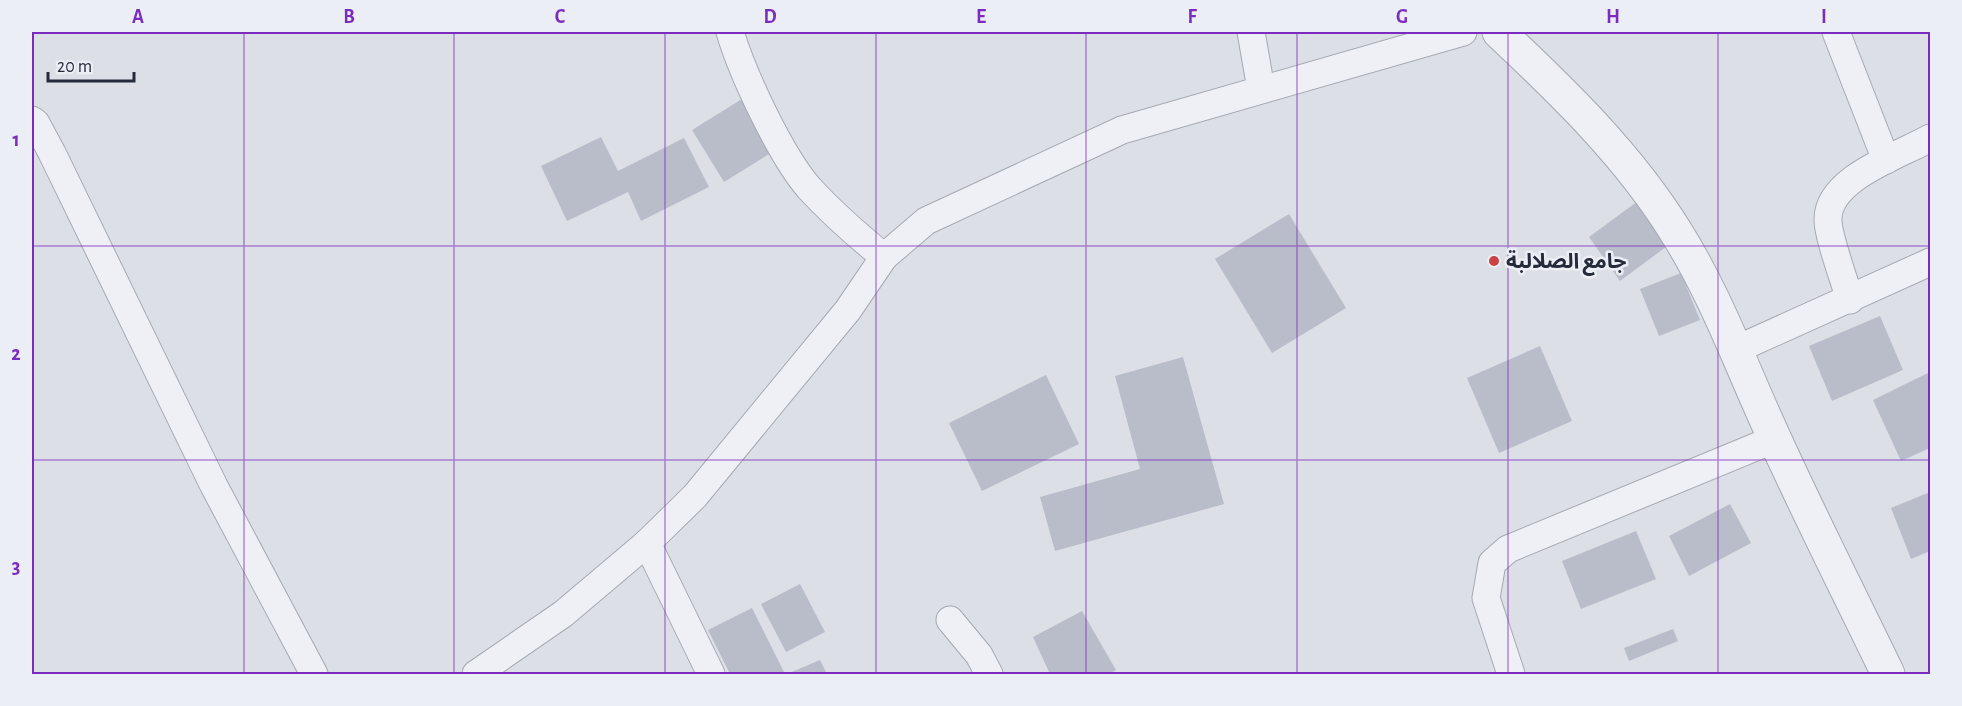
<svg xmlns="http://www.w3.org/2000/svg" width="1962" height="706" viewBox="0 0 1962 706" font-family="'Alegreya Sans','Noto Sans Arabic',sans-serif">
<rect width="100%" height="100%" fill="#dcdfe6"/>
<!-- building -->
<g fill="#b9bdc9">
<path d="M742,99L774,151L724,182L692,130Z"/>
<path d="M601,137L618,171L684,138L709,187L641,221L628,192L567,221L541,166Z"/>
<path d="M1638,201L1670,244L1620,281L1589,237Z"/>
<path d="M1289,214L1346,308L1272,353L1215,259Z"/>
<path d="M1681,273L1700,320L1659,336L1640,289Z"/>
<path d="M1880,316L1903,370L1832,401L1809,346Z"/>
<path d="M1540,346L1572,421L1499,453L1467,378Z"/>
<path d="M1183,357L1224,504L1055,551L1040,497L1140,469L1115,376Z"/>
<path d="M1930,372V448L1901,461L1873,400Z"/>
<path d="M1046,375L1079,444L982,491L949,423Z"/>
<path d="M1930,492V551L1911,559L1891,508Z"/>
<path d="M1730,504L1751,543L1689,576L1669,536Z"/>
<path d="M1636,531L1656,579L1581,609L1562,561Z"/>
<path d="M800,584L825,632L786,652L761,604Z"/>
<path d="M752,608L785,674H730L708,630Z"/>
<path d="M1082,611L1116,670L1109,674H1050L1033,637Z"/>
<path d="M1673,629L1678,641L1629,661L1624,648Z"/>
<path d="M820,660L827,674H787Z"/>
</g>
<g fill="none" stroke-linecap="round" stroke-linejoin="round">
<defs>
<g id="minor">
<path d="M730,32C743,75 780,154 809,188C832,213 857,235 884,257L926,221L1122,130L1463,32"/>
<path d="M1251,32L1261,89"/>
<path d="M1836,32L1886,160"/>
<path d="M32,120L36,123L52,153L214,486L314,674"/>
<path d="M1850,300C1845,282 1828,237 1828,220C1827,178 1901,155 1930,138"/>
<path d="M1735,350L1930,262"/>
<path d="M647,543L711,674"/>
<path d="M950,620L979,655L989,674"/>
<path d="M476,674L563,614L647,543L695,496L848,310L884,257"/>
<path d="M1511,674L1486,598L1492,563L1508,549L1775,439"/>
</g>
<path id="tertiary" d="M1499,32C1564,93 1629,156 1676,232C1714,292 1739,360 1768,424C1806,509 1848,591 1888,674"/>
</defs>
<!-- minor casing -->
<use href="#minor" stroke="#a5a9b3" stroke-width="29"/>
<!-- tertiary casing -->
<use href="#tertiary" stroke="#a5a9b3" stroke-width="35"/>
<!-- minor -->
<use href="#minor" stroke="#eff0f5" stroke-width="27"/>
<!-- tertiary -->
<use href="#tertiary" stroke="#eff0f5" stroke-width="33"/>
</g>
<!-- grid -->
<path fill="none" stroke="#7b2cbf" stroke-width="1.5" stroke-opacity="0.55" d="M244,32V674M454,32V674M665,32V674M876,32V674M1086,32V674M1297,32V674M1508,32V674M1718,32V674M32,246H1930M32,460H1930"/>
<!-- markers -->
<circle fill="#cb4144" stroke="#ebeef4" stroke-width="2" cx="1494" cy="261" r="6"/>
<g text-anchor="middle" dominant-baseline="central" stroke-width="5" stroke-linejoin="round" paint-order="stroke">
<!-- poi labels -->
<g font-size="21" font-weight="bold" fill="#262b3c" stroke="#ebeef4" text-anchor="start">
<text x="1506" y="261">جامع الصلالبة</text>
</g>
</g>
<!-- border -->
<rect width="1962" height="706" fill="none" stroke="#ebeef4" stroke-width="66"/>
<!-- scale -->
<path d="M48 72v9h86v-9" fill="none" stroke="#262b3c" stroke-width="3"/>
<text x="57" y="72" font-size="18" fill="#262b3c" stroke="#ebeef4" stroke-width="4.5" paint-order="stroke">20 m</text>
<rect x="33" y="33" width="1896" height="640" fill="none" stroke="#7b2cbf" stroke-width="2"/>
<g font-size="20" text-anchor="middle" font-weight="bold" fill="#7b2cbf">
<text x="138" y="23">A</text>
<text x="349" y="23">B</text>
<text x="560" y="23">C</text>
<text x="770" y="23">D</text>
<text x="981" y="23">E</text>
<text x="1192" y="23">F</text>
<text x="1402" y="23">G</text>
<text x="1613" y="23">H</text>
<text x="1824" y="23">I</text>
<text x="16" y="146">1</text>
<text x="16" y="360">2</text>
<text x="16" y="573">3</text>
</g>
</svg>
